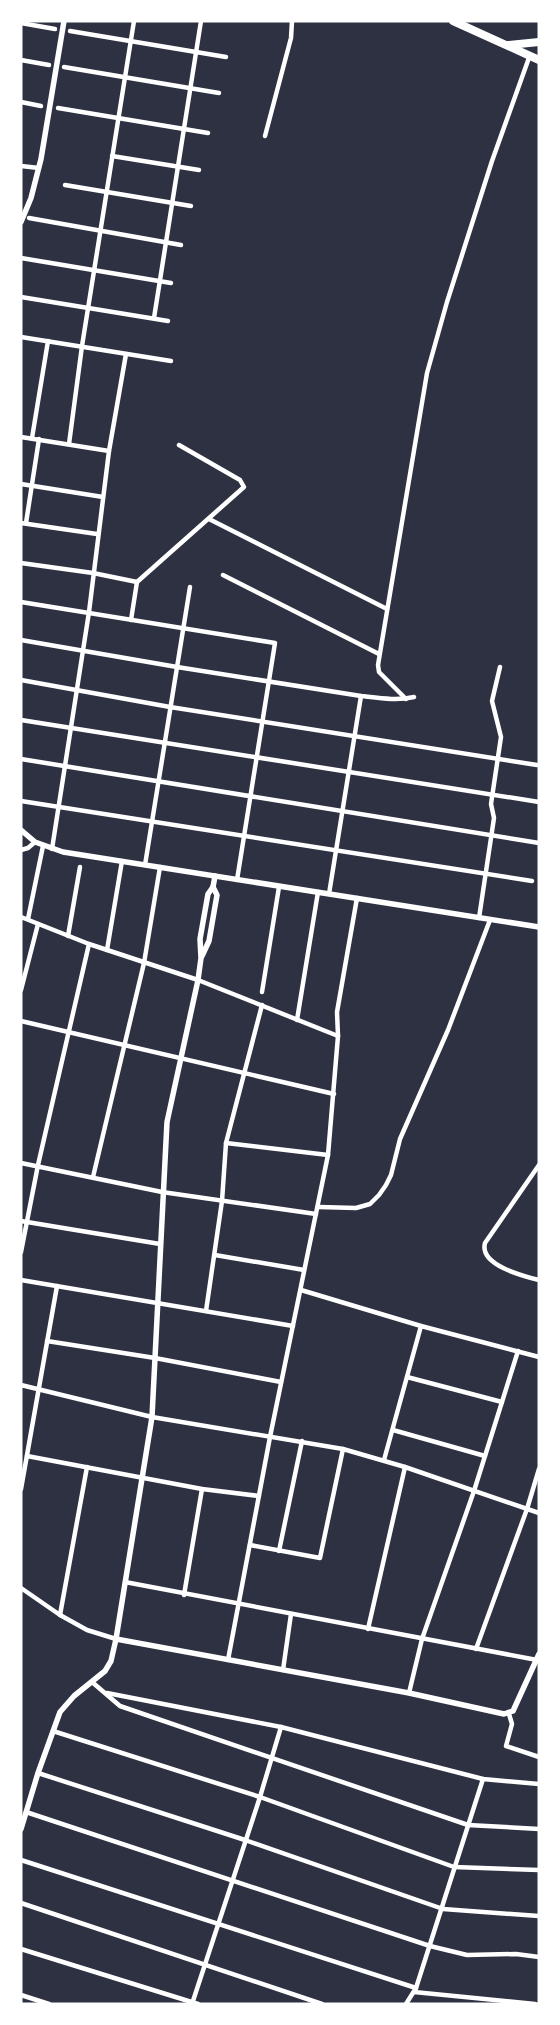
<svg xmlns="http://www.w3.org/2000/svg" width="560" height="2025" viewBox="0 0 560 2025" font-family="'Public Sans',sans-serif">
<rect width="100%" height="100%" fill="#2d3142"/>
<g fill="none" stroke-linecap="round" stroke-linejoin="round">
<!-- minor -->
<g stroke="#fff" stroke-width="4.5">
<path d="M21,23L55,29"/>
<path d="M70,31L226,57"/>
<path d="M21,60L49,65"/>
<path d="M64,67L219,93"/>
<path d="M21,102L41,106"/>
<path d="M58,108L208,133"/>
<path d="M265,136L291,38L292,21"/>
<path d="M112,156L199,170"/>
<path d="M21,166L39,168"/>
<path d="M65,185L191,206"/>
<path d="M29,218L181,245"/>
<path d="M21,258L171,283"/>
<path d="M21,297L168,321"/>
<path d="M154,318L201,21"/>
<path d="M21,337L171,361"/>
<path d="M21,437L109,451"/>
<path d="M32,438L48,341"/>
<path d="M69,444L82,346L134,21"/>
<path d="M21,484L103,497"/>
<path d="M209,519L387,609"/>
<path d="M21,523L97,534"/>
<path d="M26,523L39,439"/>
<path d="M21,563L93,573L137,582L244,487L240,480L179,445"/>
<path d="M223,575L379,654"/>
<path d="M21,602L275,643L237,880"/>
<path d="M131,620L137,582"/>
<path d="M21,640L177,667L361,696C379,698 397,701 414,697"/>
<path d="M21,680L170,707L537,765"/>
<path d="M406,699L379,672L378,665L427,373L447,302L492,161L530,55"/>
<path d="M21,720L539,802"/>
<path d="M21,759L539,843"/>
<path d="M21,801L532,881"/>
<path d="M52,849L89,612L109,451L126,354"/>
<path d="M21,850L28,848L35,842"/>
<path d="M145,865L190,587"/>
<path d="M329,894L361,696"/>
<path d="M21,917L89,944L198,980L338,1036"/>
<path d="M479,918L494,818L491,804L501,737L492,701L500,667"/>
<path d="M28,919L43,846"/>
<path d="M68,936L80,867"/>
<path d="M107,950L122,861"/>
<path d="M21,990L38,924"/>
<path d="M262,992L279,887"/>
<path d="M297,1020L318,892"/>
<path d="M21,1021L334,1094"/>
<path d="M226,1143L328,1155"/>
<path d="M21,1163L162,1192L316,1214"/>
<path d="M539,1165L485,1243C479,1265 523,1276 539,1280"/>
<path d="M93,1177L144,963L160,867"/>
<path d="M319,1207L356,1208L370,1204L379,1195L386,1185L391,1175L400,1139L448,1030L490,920"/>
<path d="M21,1221L160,1244"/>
<path d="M21,1252L38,1165L89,944"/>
<path d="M215,1255L304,1270"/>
<path d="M21,1280L293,1326"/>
<path d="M301,1290L421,1326L539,1357"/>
<path d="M206,1311L222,1201L226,1143L262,1005"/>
<path d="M47,1341L155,1358L281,1382"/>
<path d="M407,1377L502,1402"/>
<path d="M21,1385L152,1417L343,1449L405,1467L539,1513"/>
<path d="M393,1430L485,1456"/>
<path d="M27,1456L202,1489L259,1496"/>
<path d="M384,1460L421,1326"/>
<path d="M21,1489L57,1286"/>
<path d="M250,1545L320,1558L343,1449"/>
<path d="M279,1551L302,1441"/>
<path d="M125,1582L537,1660"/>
<path d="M21,1588L60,1615L87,1630L116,1639"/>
<path d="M184,1595L202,1489"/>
<path d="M60,1615L87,1467"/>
<path d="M368,1629L405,1467"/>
<path d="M476,1649L527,1509L539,1469"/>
<path d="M228,1660L270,1437L328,1155L338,1036L337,1012L357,898"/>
<path d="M283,1670L291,1614"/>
<path d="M92,1682L120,1706L468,1825L539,1829"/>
<path d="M107,1693L281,1727L483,1779L539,1784"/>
<path d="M409,1693L422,1639L474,1491L518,1351"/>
<path d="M509,1714L512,1724L506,1746L539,1757"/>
<path d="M53,1731L260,1797L454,1867L539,1870"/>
<path d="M38,1773L245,1840L443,1909L539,1916"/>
<path d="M26,1812L430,1946L467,1955L516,1954L539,1957"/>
<path d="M21,1860L416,1988"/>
<path d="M21,1903L322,2004"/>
<path d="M21,1949L198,2004"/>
<path d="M414,1992L535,2004"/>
<path d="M21,1995L49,2004"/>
<path d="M192,2004L260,1797L281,1727"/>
<path d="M406,2004L416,1988L483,1779"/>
</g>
<!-- tertiary -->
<g stroke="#fff" stroke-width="5.5">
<path d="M21,222L31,198L41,159L64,21"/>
<path d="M21,830L35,842L63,852L539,927"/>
<path d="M202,956L209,941L217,895L213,887"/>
<path d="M116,1639L409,1693L504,1714L513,1711L539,1654"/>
<path d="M21,1829L38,1773L60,1712L74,1696L105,1671L111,1661L116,1639L152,1417L167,1122L198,980L201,958L200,939L208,894L213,887L215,876"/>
</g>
<!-- primary -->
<g stroke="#fff" stroke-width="8">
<path d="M453,21L539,60"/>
<path d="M509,45L539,42"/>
</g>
</g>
<!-- border -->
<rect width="560" height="2025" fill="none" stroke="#ffffff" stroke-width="45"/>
</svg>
